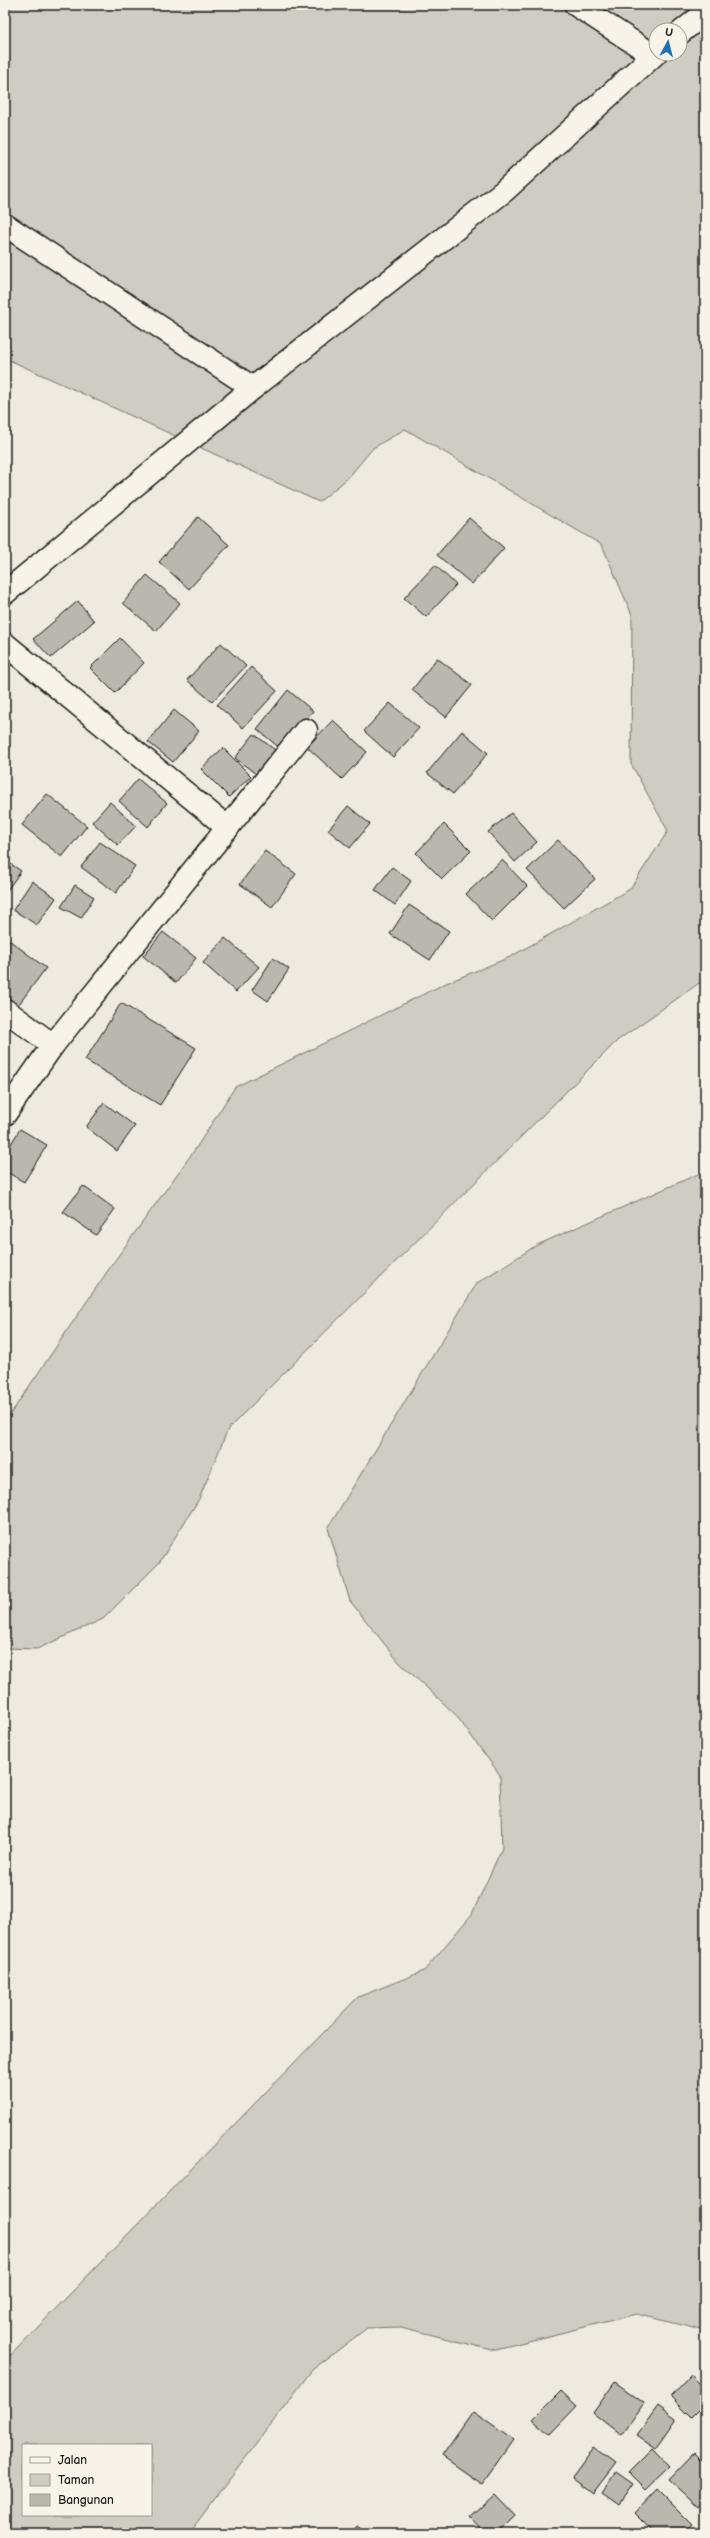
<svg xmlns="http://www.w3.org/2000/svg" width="710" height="2538" viewBox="0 0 710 2538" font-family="'Balsamiq Sans',sans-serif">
<rect width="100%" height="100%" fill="#eeeae0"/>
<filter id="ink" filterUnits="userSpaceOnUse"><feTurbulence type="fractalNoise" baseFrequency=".025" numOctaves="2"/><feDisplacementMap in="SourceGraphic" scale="8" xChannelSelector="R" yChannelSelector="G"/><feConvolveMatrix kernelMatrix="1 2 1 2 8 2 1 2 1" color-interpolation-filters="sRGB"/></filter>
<g filter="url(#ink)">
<!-- green -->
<g fill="#cfccc3" stroke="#767470" fill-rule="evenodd">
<path d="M5,5H705V979L618,1040L228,1429L199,1499L159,1563L103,1619L37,1649L5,1648V1422L113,1263L196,1148L235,1087L444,984L510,957L630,889L668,831L631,764L632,615L602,545L405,429L373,448L348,478L319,502L5,358ZM656,30H680V54H656Z"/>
<path d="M705,1171V2331L637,2314L492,2350L401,2327L367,2328L312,2370L189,2533H5V2361L358,1997L424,1971L472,1914L502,1848L500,1775L455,1714L399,1662L350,1601L328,1528L477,1283L537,1245ZM23,2445H151V2515H23Z"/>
</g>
<!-- building -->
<g fill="#bab7af" stroke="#1c1c1c">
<path d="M198,517L229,545L189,589L159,562Z"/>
<path d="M469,518L504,548L472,584L437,555Z"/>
<path d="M435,565L456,585L426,617L404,598Z"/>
<path d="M147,575L180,603L156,631L123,603Z"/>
<path d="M78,601L94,621L51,658L33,639Z"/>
<path d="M120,638L144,663L115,693L90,668Z"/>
<path d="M221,643L246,666L212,702L187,680Z"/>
<path d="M437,658L472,685L446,717L412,690Z"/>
<path d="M251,667L277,691L243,728L217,705Z"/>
<path d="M288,690L313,711L282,750L257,729Z"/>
<path d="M390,703L419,728L393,757L364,731Z"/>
<path d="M174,710L199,731L173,762L148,742Z"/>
<path d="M333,720L367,752L342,779L307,747Z"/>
<path d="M462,731L488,753L453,794L427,773Z"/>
<path d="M254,734L279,753L260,777L235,758Z"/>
<path d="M223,748L251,776L229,797L201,769Z"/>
<path d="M138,779L167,803L148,827L119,801Z"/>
<path d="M47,794L87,826L62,857L22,825Z"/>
<path d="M110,802L136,826L118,845L92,822Z"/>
<path d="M348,806L370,824L350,848L328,830Z"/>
<path d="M511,813L537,842L515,862L488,832Z"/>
<path d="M444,824L471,851L442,879L416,853Z"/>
<path d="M558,840L595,879L564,908L527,870Z"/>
<path d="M100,842L135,866L116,893L81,867Z"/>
<path d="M265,851L296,874L272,907L240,884Z"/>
<path d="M5,860L21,871L5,893Z"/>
<path d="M502,860L527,886L492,921L466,894Z"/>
<path d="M392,867L411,881L395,905L375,890Z"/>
<path d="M32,881L56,898L37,925L13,910Z"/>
<path d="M75,885L94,897L81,918L61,907Z"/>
<path d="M409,905L449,931L430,960L390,934Z"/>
<path d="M163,932L196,958L176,983L143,956Z"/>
<path d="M5,937L46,968L16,1008L5,1000Z"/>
<path d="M225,938L259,967L236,992L203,963Z"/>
<path d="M273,958L289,969L268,1001L252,990Z"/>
<path d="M121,1003L196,1048L160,1105L85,1060Z"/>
<path d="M104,1103L135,1126L117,1151L86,1127Z"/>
<path d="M20,1129L47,1145L24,1182L5,1171V1154Z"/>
<path d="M83,1186L115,1209L96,1235L63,1212Z"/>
<path d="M5,1192L10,1196L5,1203Z"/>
<path d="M691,2375L705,2389V2404L692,2417L671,2396Z"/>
<path d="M615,2382L644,2403L621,2435L593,2413Z"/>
<path d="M561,2391L577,2406L550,2434L533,2419Z"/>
<path d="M658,2406L676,2419L656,2448L637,2435Z"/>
<path d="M473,2412L513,2440L482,2484L442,2456Z"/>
<path d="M594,2447L616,2463L593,2493L572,2477Z"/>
<path d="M653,2448L670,2466L646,2489L629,2472Z"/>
<path d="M694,2454L705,2465V2499L698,2507L669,2480Z"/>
<path d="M616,2472L633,2484L619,2504L602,2492Z"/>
<path d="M657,2489L693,2525L685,2533H654L634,2513Z"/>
<path d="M495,2495L515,2516L498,2533H484L470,2518Z"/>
<path d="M357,2525L368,2533H351Z"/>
</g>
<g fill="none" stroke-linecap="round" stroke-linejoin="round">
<defs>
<g id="minor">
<path d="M576,5L653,55"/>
<path d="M680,33L705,13"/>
<path d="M5,225L253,388"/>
<path d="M5,593L253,388L504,191L656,53"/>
<path d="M5,644L228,828"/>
<path d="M5,1010L53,1045"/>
<path d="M5,1114L53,1045L306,730"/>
</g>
</defs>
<!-- minor casing -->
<use href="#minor" stroke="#1c1c1c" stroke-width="25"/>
<!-- minor -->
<use href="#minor" stroke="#f7f3e8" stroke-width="22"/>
</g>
</g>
<!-- margin -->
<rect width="710" height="2538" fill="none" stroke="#f7f3e8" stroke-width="20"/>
<rect x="10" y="10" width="690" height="2518" fill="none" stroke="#1c1c1c" stroke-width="1.5" filter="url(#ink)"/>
<!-- legend -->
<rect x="22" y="2444" width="130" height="72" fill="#f7f3e8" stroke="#9f9d96"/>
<rect x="30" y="2457" width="20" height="6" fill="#f7f3e8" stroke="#9f9d96"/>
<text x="58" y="2464" font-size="12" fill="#1c1c1c">Jalan</text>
<rect x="30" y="2474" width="20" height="12" fill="#cfccc3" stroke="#9f9d96"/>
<text x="58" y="2484" font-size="12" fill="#1c1c1c">Taman</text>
<rect x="30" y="2494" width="20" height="12" fill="#bab7af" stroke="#9f9d96"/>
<text x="58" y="2504" font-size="12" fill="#1c1c1c">Bangunan</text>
<!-- north arrow -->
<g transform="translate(668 42) rotate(7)"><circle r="19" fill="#f7f3e8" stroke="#9f9d96"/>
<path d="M0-3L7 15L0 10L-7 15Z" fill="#1f6fb2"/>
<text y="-6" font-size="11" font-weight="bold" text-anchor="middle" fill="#1c1c1c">U</text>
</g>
</svg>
